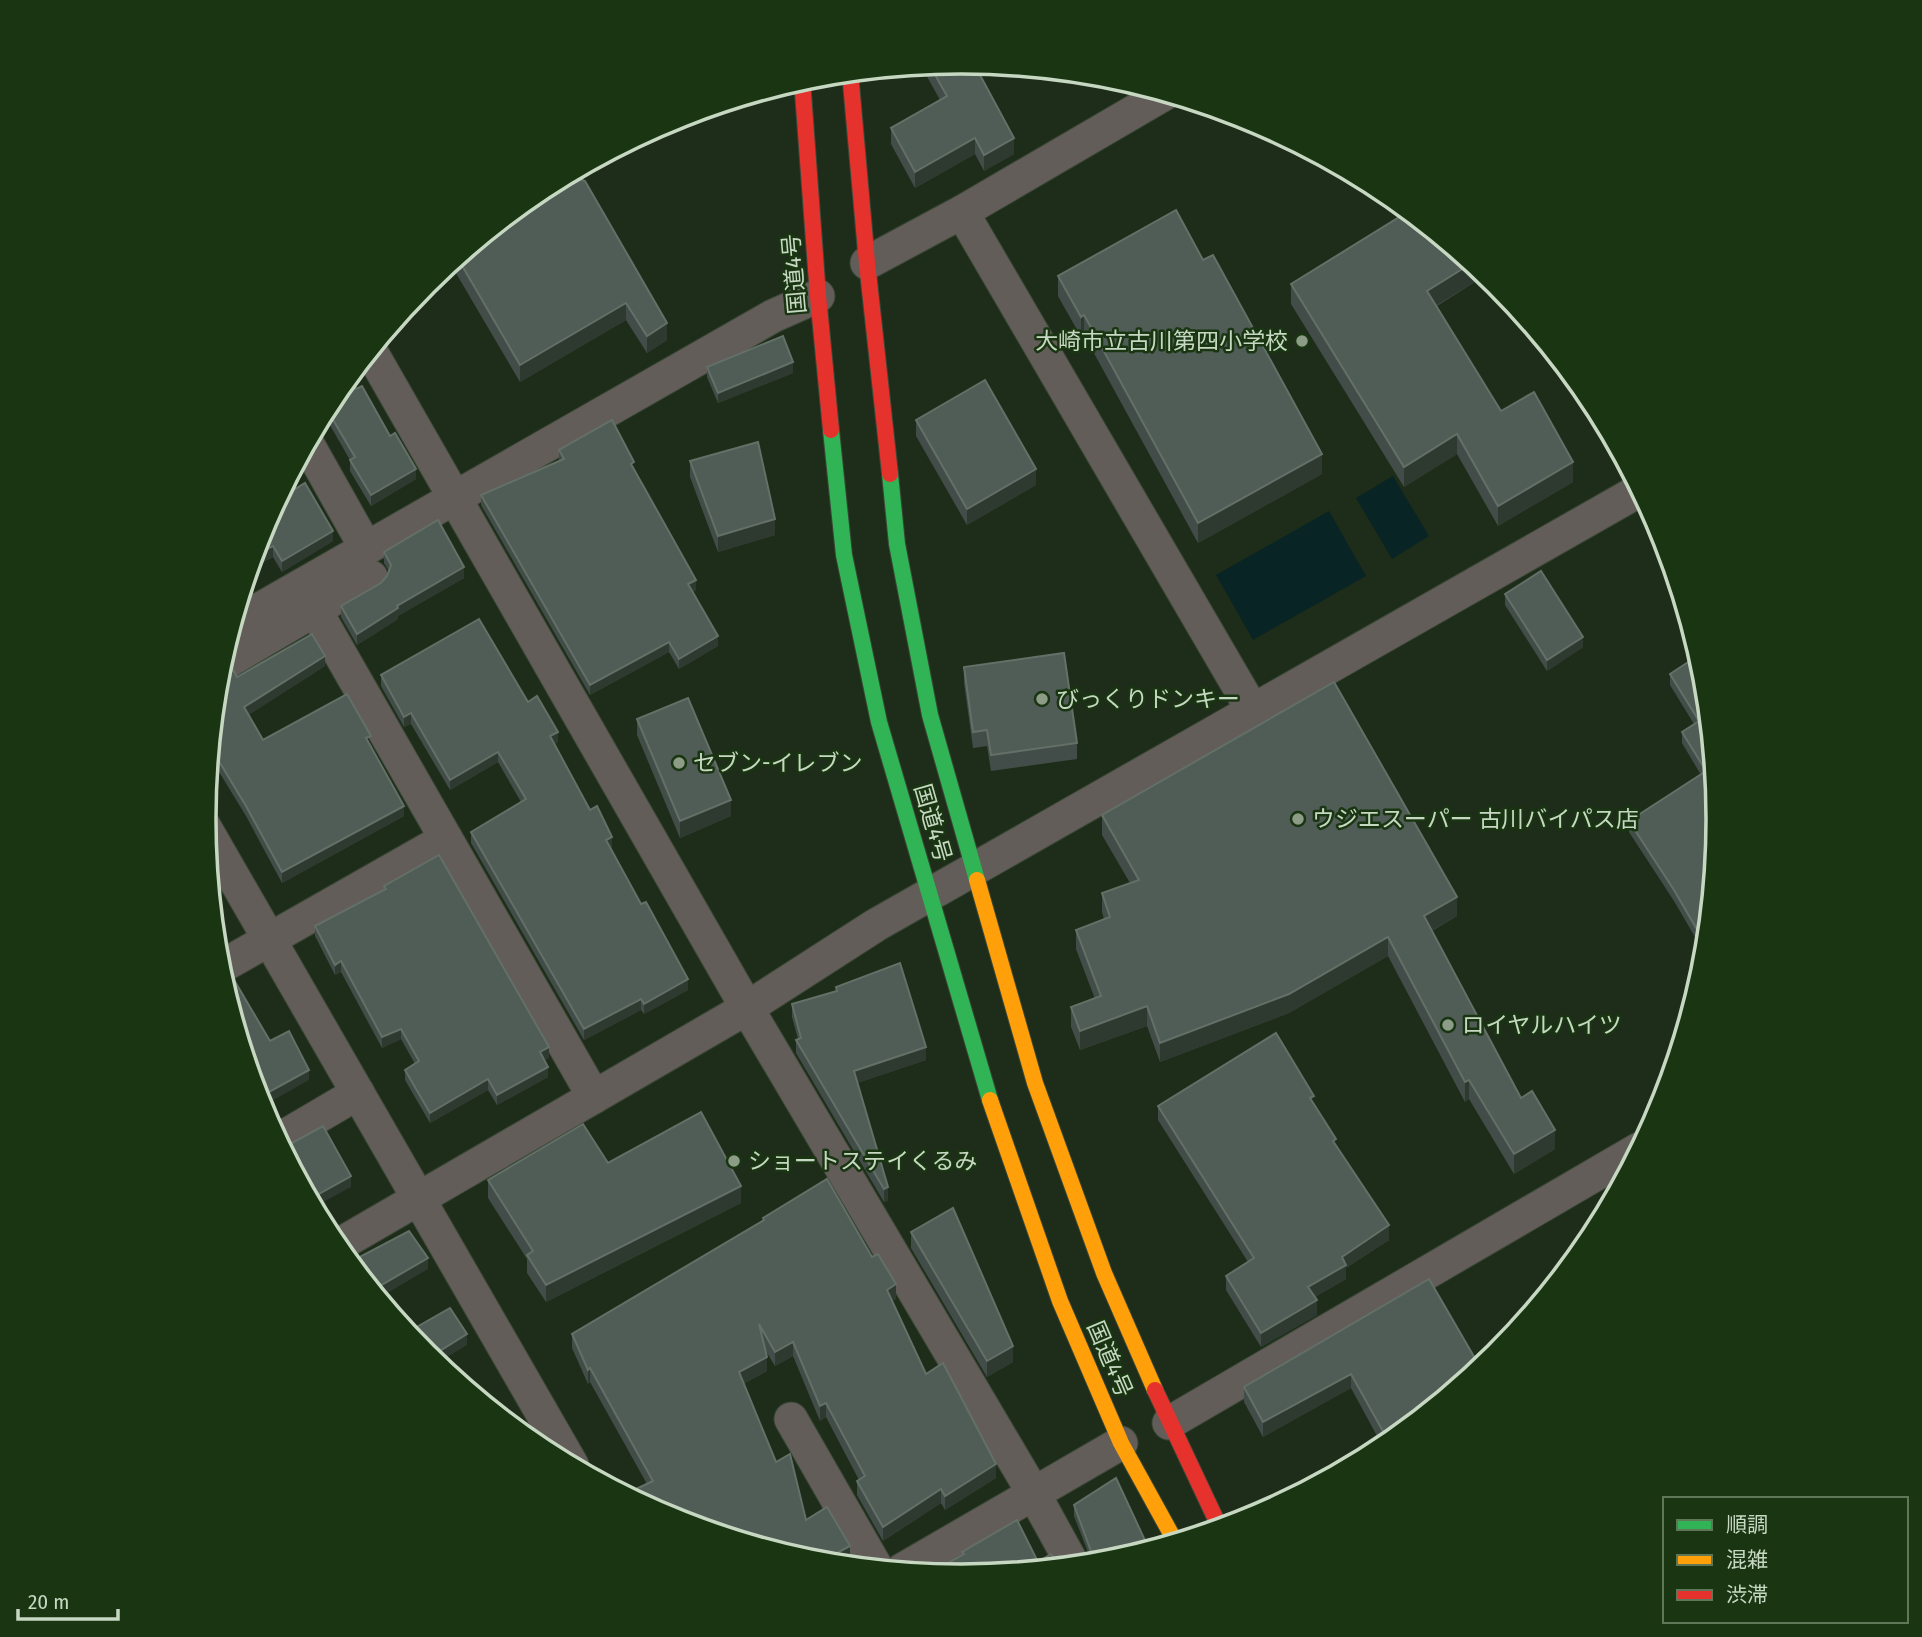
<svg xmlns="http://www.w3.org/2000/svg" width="1922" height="1637" viewBox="0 0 1922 1637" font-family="'Fira Sans Condensed','Noto Sans JP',sans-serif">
<rect width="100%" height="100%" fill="#1e2d19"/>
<!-- water -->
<g fill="#082424">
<path d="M1393,476L1429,536L1392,559L1356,498Z"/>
<path d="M1329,511L1366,576L1253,640L1216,575Z"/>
</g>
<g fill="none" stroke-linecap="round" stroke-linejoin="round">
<defs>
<g id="street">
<path d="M962,212L1253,711"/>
<path d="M867,263L962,212L1166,93"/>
<path d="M370,350L747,1008L1034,1494L1073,1565"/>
<path d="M307,443L366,548"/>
<path d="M315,610L594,1097"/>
<path d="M232,625L773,316L818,296"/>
<path d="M220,666L371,577"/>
<path d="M204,826L572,1465"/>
<path d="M219,968L446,839"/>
<path d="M278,1140L358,1093"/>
<path d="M337,1246L747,1008L876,925L1640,490"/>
<path d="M791,1419L876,1567"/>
<path d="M1169,1423L1639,1149"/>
<path d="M902,1570L1121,1443"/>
</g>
<g id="fast">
<path d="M831,430L844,555L879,722L990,1100"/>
<path d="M890,474L897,544L930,715L977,880"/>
</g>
<g id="slow">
<path d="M977,880L1035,1083L1104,1273L1155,1390"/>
<path d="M990,1100L1060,1301L1121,1443L1175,1541"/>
</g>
<g id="jam">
<path d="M850,72L867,263L890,474"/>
<path d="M802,79L818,296L831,430"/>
<path d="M1155,1390L1220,1528"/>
</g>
</defs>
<!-- street casing -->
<use href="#street" stroke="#3a4736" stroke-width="35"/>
<!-- fast casing -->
<use href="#fast" stroke="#3a4736" stroke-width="18"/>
<!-- slow casing -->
<use href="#slow" stroke="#3a4736" stroke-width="18"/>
<!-- jam casing -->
<use href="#jam" stroke="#3a4736" stroke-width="18"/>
<!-- street -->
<use href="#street" stroke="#635d5a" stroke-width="33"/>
<!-- fast -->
<use href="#fast" stroke="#30b455" stroke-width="16"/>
<!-- slow -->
<use href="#slow" stroke="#ff9f0a" stroke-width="16"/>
<!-- jam -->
<use href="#jam" stroke="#e5322d" stroke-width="16"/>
</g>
<!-- wall -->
<g fill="#424d49">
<path d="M961,61L1014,154L984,171L975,154L915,188L891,144V128L940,100L924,71V65Z"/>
<path d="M1214,108L1231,113L1221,120Z"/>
<path d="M541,189L667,340L647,353L626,320L520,382L450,263Z"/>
<path d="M1486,275L1437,306L1501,411L1573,482L1498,526L1457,454L1404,487L1291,304V284Z"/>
<path d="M1058,276L1322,474L1198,543L1084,335L1081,337L1058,296Z"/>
<path d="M707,367L793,373L718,403L707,377Z"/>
<path d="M356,389L416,479L371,506L350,471V460L323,413L332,397Z"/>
<path d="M916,420L1036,485L967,525L916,436Z"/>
<path d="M559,450L634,469L696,590L693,592L718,646L679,669L669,652L590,695L481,505V495L559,460Z"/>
<path d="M690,461L775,535L718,552L690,477Z"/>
<path d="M295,489L333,541L282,572L273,557L249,569L262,528Z"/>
<path d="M384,552L464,578L398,616V619L357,645L341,617V606L381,583L387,576L389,571L384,563Z"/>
<path d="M1505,594L1583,647L1547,671L1505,605Z"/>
<path d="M1699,655L1718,819L1705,954L1674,901L1629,832V821L1701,775L1682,743V732L1694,724L1670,685V674Z"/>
<path d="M325,666L248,715L263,740L371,745L404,816L282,883L246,816L210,757L218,675L237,677Z"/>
<path d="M964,667L1077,743V759L991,771L987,746L973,748L964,683Z"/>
<path d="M381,675L528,702L558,742L554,744L590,810L612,848L611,849L688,990L644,1014L641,1010L584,1040L471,843V832L521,802L498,762L450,790L411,724L404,727L381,686Z"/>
<path d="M637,719L731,816L680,838L637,735Z"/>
<path d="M1102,815L1457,916L1432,931L1521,1098L1555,1149L1514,1174L1469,1099L1465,1102L1388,956L1289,1013L1160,1062L1147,1026L1080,1050L1071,1027V1007L1095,999L1076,949V930L1104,919L1102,912V893L1130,883L1102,835Z"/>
<path d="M384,886L549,1058L544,1060L548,1077L497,1105L488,1090L430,1123L405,1080V1070L415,1064L401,1039L382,1048L341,972L335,975L315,936V926L384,891Z"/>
<path d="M836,987L926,1060L857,1083L888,1200L884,1202L796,1053V1040L798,1039L792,1017V1004L836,992Z"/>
<path d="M1314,1104L1336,1146L1389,1240L1346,1268V1279L1315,1297L1317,1315L1261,1347L1226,1290V1276L1248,1262L1158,1120V1106Z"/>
<path d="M608,1163L741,1203L546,1302L527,1273V1259L488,1198V1180Z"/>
<path d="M763,1218L896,1299L892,1301L926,1374L996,1478L945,1510L941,1503L883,1541L857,1495V1481L859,1480L826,1417L820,1421L793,1356L775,1366L764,1348L767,1371L743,1384L776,1462L806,1520L850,1560L843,1564L813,1561L671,1518L634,1498V1490L647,1484L590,1382L588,1384L572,1348V1334L763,1220Z"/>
<path d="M911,1232L1013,1362L987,1377L911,1248Z"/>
<path d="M1590,1240L1577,1256V1241Z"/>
<path d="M1476,1360L1483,1365L1383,1447L1351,1388L1263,1437L1244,1402V1387Z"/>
<path d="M1074,1505L1149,1549L1091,1560L1074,1516Z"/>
</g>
<!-- shaded-wall -->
<g fill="#2e3a30">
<path d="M1221,110L1231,113L1221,120Z"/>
<path d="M975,138V154L915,188V172Z"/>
<path d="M1014,138V154L984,171V155Z"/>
<path d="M1472,263L1486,275L1427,311V291Z"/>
<path d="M626,303V320L520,382V365Z"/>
<path d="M1084,315V335L1081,337V317Z"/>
<path d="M667,323V340L647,353V336Z"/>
<path d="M793,362V373L718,403V393Z"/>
<path d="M1457,434V454L1404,487V467Z"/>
<path d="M1322,454V474L1198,543V523Z"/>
<path d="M1573,462V482L1498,526V506Z"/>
<path d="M416,469V479L371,506V495Z"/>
<path d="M1036,469V485L967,525V509Z"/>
<path d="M775,519V535L718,552V536Z"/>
<path d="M333,531V541L282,572V561Z"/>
<path d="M273,546V557L249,569L253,556Z"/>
<path d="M464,567V578L398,616V619L357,645V634L397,606Z"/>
<path d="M696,580V590L688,594V584Z"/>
<path d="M718,636V646L679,669V659Z"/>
<path d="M1583,637V647L1547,671V660Z"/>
<path d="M669,642V652L590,695V685Z"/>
<path d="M325,656V666L244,718V707Z"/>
<path d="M411,713V724L404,727V717Z"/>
<path d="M558,732V742L550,747V736Z"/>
<path d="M498,752V762L450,790V780Z"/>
<path d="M731,800V816L680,838V821Z"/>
<path d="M404,806V816L282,883V872Z"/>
<path d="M612,837V848L606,851V840Z"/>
<path d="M1457,897V916L1424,935V916Z"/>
<path d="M216,907V918L214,919L213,909Z"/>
<path d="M1388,937V956L1289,1013L1160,1062V1043Z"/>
<path d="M341,961V972L335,975V965Z"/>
<path d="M688,979V990L644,1014V1004Z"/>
<path d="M641,999V1010L584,1040V1029Z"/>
<path d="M1147,1006V1026L1080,1050V1031Z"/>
<path d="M401,1029V1039L382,1048V1037Z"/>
<path d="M549,1047V1058L540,1063V1052Z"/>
<path d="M926,1047V1060L854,1084V1071Z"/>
<path d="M548,1067V1077L497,1105V1095Z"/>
<path d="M309,1070V1080L261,1107L258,1098Z"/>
<path d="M488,1079V1090L430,1123V1113Z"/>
<path d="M1469,1080V1099L1465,1102V1082Z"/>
<path d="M1555,1130V1149L1514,1174V1154Z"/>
<path d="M351,1176V1187L314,1207L310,1199Z"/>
<path d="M741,1186V1203L546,1302V1285Z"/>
<path d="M888,1187V1200L884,1202V1189Z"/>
<path d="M1389,1225V1240L1346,1268V1279L1308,1301V1287L1342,1257Z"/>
<path d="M428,1258V1269L379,1298L373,1290Z"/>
<path d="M896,1284V1299L887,1304V1290Z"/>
<path d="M1317,1300V1315L1261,1347V1333Z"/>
<path d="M467,1334V1345L437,1363L430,1357Z"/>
<path d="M793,1342V1356L775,1366V1352Z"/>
<path d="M1013,1346V1362L987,1377V1361Z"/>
<path d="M767,1357V1371L739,1386V1372Z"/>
<path d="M590,1368V1382L588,1384V1370Z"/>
<path d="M1351,1374V1388L1263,1437V1422Z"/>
<path d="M826,1403V1417L820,1421V1406Z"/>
<path d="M996,1464V1478L945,1510V1496Z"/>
<path d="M941,1489V1503L883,1541V1527Z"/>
<path d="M850,1546V1560L843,1564L820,1562Z"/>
</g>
<!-- building -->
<g fill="#505c56" stroke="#637067" stroke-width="2">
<path d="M961,61L973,62L1014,138L984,155L975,138L915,172L891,128L947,96L929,64Z"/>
<path d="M568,174L585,181L667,323L647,336L626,303L520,365L457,257L541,189Z"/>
<path d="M1176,210L1203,260L1213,255L1322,454L1198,523L1084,315L1081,317L1058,276Z"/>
<path d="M1409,211L1472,263L1427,291L1501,411L1534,392L1573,462L1498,506L1457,434L1404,467L1291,284Z"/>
<path d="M783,336L793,362L718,393L707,367Z"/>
<path d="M349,377L356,389L362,386L390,436L395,433L416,469L371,495L350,460L355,457L326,408L332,397Z"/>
<path d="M985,380L1036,469L967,509L916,420Z"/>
<path d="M612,420L634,462L631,464L696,580L688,584L718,636L679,659L669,642L590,685L481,495L564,459L559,450Z"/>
<path d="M758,442L775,519L718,536L690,461Z"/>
<path d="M289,478L295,489L305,483L333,531L282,561L273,546L253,556L262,528Z"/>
<path d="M438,520L464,567L397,606L398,608L357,634L341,606L381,583L387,576L391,565L384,552Z"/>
<path d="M1541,571L1583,637L1547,660L1505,594Z"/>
<path d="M479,619L528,702L537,696L558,732L550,736L590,810L597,806L612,837L606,840L641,904L646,902L688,979L644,1004L641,999L584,1029L471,832L526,799L498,752L450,780L411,713L404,717L381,675Z"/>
<path d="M312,634L325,656L244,707L263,740L347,694L371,736L366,738L404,806L282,872L246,806L211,748L218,675L233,670L237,677Z"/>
<path d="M1064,653L1077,743L991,755L987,730L973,732L964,667Z"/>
<path d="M1699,655L1704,671L1718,819L1706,945L1674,890L1629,821L1706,771L1682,732L1699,721L1670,674Z"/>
<path d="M1334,682L1457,897L1424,916L1521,1098L1532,1091L1555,1130L1514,1154L1469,1080L1465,1082L1388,937L1289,994L1160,1043L1147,1006L1080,1031L1071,1007L1101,996L1076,930L1110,917L1102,893L1139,880L1102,815Z"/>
<path d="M688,698L731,800L680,821L637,719Z"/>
<path d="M439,855L549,1047L540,1052L548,1067L497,1095L488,1079L430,1113L405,1070L419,1061L401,1029L382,1037L341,961L335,965L315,926L386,889L384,886Z"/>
<path d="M212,899L216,907L213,909Z"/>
<path d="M900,963L926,1047L854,1071L888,1187L884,1189L796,1040L801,1038L792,1004L837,991L836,987Z"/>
<path d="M230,973L270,1041L289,1031L309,1070L258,1098L221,975Z"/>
<path d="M1276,1033L1314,1096L1310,1098L1336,1139L1333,1141L1389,1225L1342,1257L1346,1265L1308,1287L1317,1300L1261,1333L1226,1276L1254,1258L1158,1106Z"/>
<path d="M701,1112L741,1186L546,1285L527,1255L533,1251L488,1180L583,1124L608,1163Z"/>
<path d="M323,1126L351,1176L310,1199L283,1148Z"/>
<path d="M827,1179L872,1257L878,1254L896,1284L887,1290L926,1374L943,1363L996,1464L945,1496L941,1489L883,1527L857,1481L865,1476L826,1403L820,1406L793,1342L775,1352L759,1324L767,1357L739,1372L776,1462L790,1454L806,1520L827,1507L850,1546L820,1562L813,1561L671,1518L643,1503L634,1490L653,1481L590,1368L588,1370L572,1334L764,1220L763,1218Z"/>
<path d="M953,1208L1013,1346L987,1361L911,1232Z"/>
<path d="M409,1231L428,1258L373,1290L350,1262Z"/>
<path d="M1595,1231L1590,1240L1582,1250L1577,1241Z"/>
<path d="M1429,1279L1476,1360L1479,1359L1483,1365L1389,1442L1351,1374L1263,1422L1244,1387Z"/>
<path d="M450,1308L467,1334L430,1357L425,1354L408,1332Z"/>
<path d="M1116,1478L1149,1549L1108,1561L1090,1563L1092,1554L1074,1505Z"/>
<path d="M1017,1520L1038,1562L1051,1554L1060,1566L961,1576L930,1573L964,1554L962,1552Z"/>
</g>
<!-- markers -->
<g fill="#8c9c87" stroke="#193511" stroke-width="2.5">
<circle cx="1302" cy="341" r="7"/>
<circle cx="1042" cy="699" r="7"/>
<circle cx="679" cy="763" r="7"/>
<circle cx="1298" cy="819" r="7"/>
<circle cx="1448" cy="1025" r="7"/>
<circle cx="734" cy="1161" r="7"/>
</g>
<g text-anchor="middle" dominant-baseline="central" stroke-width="5" stroke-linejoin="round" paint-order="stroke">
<!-- street labels -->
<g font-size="23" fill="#c7d8c2" stroke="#193511">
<text transform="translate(794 274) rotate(-95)">国道4号</text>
<text transform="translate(933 823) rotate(74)">国道4号</text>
<text transform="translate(1110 1359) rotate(67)">国道4号</text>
</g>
<!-- poi labels -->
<g font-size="23" fill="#c7d8c2" stroke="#193511" text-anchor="start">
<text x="1288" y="341" text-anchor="end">大崎市立古川第四小学校</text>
<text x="1056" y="699">びっくりドンキー</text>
<text x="693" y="763">セブン-イレブン</text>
<text x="1312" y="819">ウジエスーパー 古川バイパス店</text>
<text x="1462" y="1025">ロイヤルハイツ</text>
<text x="748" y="1161">ショートステイくるみ</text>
</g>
</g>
<!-- crop -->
<path d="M0 0H1922V1637H0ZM216 819a745 745 0 1 1 1490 0a745 745 0 1 1-1490 0Z" fill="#193511" fill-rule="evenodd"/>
<path fill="none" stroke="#c7d8c2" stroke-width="3.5" d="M216 819a745 745 0 1 1 1490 0a745 745 0 1 1-1490 0Z"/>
<!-- legend -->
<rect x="1663" y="1497" width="245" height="126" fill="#193511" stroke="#5f7658" stroke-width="2"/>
<rect x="1677" y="1520" width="35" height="10" fill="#30b455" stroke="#5f7658" stroke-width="2"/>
<text x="1726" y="1532" font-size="21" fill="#c7d8c2">順調</text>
<rect x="1677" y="1555" width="35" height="10" fill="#ff9f0a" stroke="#5f7658" stroke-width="2"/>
<text x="1726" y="1567" font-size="21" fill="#c7d8c2">混雑</text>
<rect x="1677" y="1590" width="35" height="10" fill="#e5322d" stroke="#5f7658" stroke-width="2"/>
<text x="1726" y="1602" font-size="21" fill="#c7d8c2">渋滞</text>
<!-- scale -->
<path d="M18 1609v10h100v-10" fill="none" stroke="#c7d8c2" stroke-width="3.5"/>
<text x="28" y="1609" font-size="21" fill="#c7d8c2" stroke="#193511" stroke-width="5" paint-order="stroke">20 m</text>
</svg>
